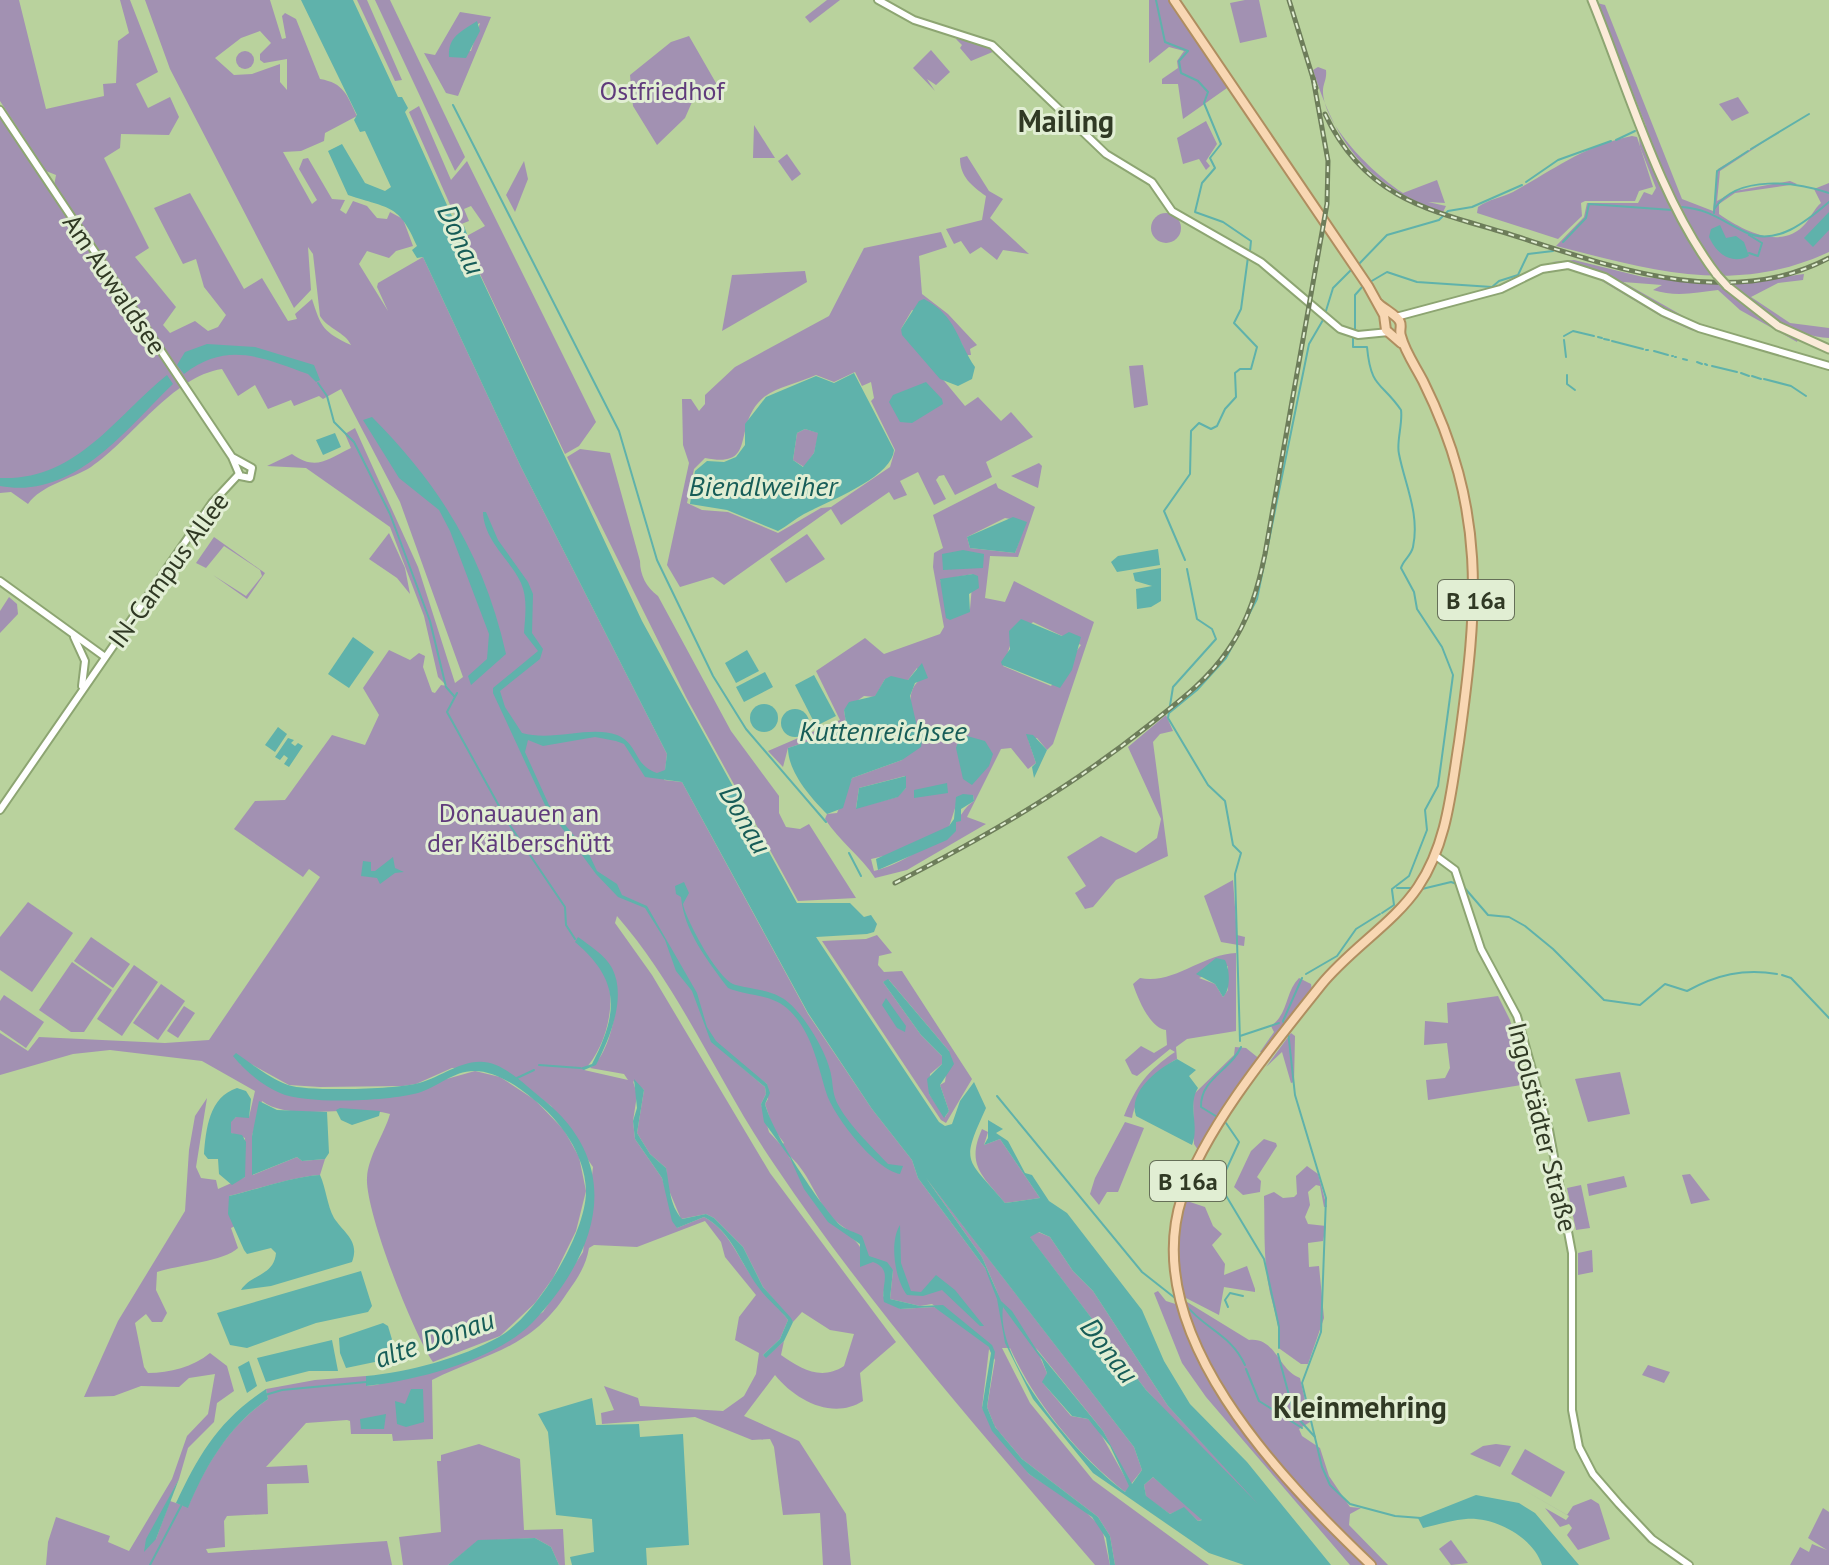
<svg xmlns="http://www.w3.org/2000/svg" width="1829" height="1565" viewBox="0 0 1829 1565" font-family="'PT Sans',sans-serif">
<rect width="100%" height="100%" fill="#b9d29d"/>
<!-- green -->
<g fill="#a291b2" fill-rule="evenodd">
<path d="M0,0H19L46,109L104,96L103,84L116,83L118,41L129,33L120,0H130L158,72L136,84L148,108L170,97L179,117L169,135L121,134L120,148L104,158L149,248L135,257L176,307L163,325L170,333L195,321L208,331L218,327L226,315L204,287L196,259L183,264L154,208L190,193L244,289L262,278L288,321L297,319L295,314L312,299C321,327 323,332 351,345C345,332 328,329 320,316L313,254L308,247L311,290L294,308L170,69L145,0H270L282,39L286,38L282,16L285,13L296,19L320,79C344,83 347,95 357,116L325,133L324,141L301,151L283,152L312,204L317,200L299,169L303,159L308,158L332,199L345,200L340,210L346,214L353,201L367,206L377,218L387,219L390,212L403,219L413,246L396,251L389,258L367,251L359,264L388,311L377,287L378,283L423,257L521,467L667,754L664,780L682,782L808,1014L872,1109L912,1160L918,1178L985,1268L999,1296L982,1257L924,1175L1134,1447L1142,1470L1131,1484L1103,1431L1036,1348L1047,1373L1043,1383L1071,1416L1088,1419L1098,1429L1130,1486L1125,1492C1077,1453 1036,1405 1010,1348H1002L1030,1403L1093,1480L1209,1565H1115L1110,1536L1098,1517L1022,1459L995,1427L987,1407L995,1360L989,1349L982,1408L1029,1474L1083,1509L1102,1528L1110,1565H1095C984,1436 871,1308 776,1167C720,1086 682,991 617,916L615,923L652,975L770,1173L896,1342L860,1373L863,1401C833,1420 796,1401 775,1375L744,1416L799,1441L846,1514L851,1565H823L820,1513L783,1515L774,1447L770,1439L752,1440L695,1417L602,1424L601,1413L614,1410L604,1386L638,1398L640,1406L723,1411L744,1396L756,1374L759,1353L735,1340L739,1317L756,1295L725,1257L721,1242L705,1221L637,1247L594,1245L589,1248C586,1266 577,1279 567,1293C531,1349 487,1353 432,1380L433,1439L393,1441L392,1434H351L350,1421L347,1420L306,1423L266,1467L307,1465L309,1483L267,1484L268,1514L227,1516L224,1521L225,1547L206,1549L208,1553L387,1541L392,1565H46L48,1542L56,1517L110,1536L108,1542L129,1551L172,1479L187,1436L208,1414L215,1374L189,1378L179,1387L141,1386L114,1396L84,1397L118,1321L185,1211L189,1150L195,1116L207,1098L196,1167L201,1178L216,1180L218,1189L245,1177V1138L231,1133V1121L236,1117H249L255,1091L202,1061L110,1050L73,1054L0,1075V1033L28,1051L39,1037L165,1043L209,1040L320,877L309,869L303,877L234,829L255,801L285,800L332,735L365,745L379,715L363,688L389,650L410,660L419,653L425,656L423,667L432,692L435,693L441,685L447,686L438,677L424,616L390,527L306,468L267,466L292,454C316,471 326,460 351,448L345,434L355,428L418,567L455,683L463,677L400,502L341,389L323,399L319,396L294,406L291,400L268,409L255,385L238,396L222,369C173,376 131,440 91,467C72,479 41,485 28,504L11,492L0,493V117L166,363L54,186L56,175L46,171L0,101ZM260,31L271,43L260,54V60L264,63L287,59V90L280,82V64L252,74L234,75L215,58L241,38ZM605,972L614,979C622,999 609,1057 590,1068L624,1074L628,1080L584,1070C606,1048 618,1002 605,972ZM724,1052L767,1084L768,1099L765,1104L773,1128L784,1143L781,1145L769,1132L761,1104L766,1094L765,1087ZM240,1064H251L289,1085L320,1087L403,1086L416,1084L452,1068L499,1067L551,1106L593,1167L583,1252L543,1312L471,1359L376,1385L366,1386V1376L315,1380L266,1389L268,1399C229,1426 206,1464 188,1507L170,1501L156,1539L150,1535L179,1479L188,1448L214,1422L217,1403L234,1391L227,1366L210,1353C193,1367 170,1373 148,1373L144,1367L135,1323L146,1314L152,1322H162L167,1313L156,1290L157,1272C178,1265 225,1261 238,1248L231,1228L235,1226L229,1196C254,1190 297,1176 320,1175L325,1159L302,1161L297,1157L253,1175L252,1136L262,1101C291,1123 352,1103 390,1114C384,1135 368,1156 367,1178C365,1211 413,1333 433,1362L500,1336L535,1303L553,1278L576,1231L586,1191L579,1157L564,1130L535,1100L500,1077L475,1071L379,1098L317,1099ZM633,1081L644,1090L637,1133L650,1154L666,1168L668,1188L681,1219L706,1214L714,1218L743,1247L763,1287L793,1322L802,1312L830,1330L854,1334L844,1366C821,1381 801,1369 781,1355L784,1341L766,1357L763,1355L780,1339L788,1320C778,1306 766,1295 755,1281C739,1260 729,1230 704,1217L677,1228L662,1178L635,1139L633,1121L637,1095ZM788,1155C806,1168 814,1194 828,1213C839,1227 854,1231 865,1246L862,1252C858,1236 834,1228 823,1214C808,1196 801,1175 788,1155ZM879,1264L893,1270L890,1299L920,1306L932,1304L943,1312L934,1307L900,1309L883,1296L887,1273Z"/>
<path d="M357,0H367L402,80L395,81Z"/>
<path d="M375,0H390L465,157L455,171Z"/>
<path d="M827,0H840L810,23L805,17Z"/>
<path d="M1149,0H1170L1227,88L1183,119L1178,84H1162V79L1178,68L1177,61L1184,51L1169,47L1149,63Z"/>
<path d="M1245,0H1259L1267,37L1240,43L1230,3Z"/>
<path d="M1597,3L1605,5L1682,199L1713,211L1718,169L1787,127L1720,171L1717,201L1735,191L1790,181L1797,184L1735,193L1719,204V214C1742,230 1782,252 1806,223C1811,217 1814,209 1821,203L1814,189L1829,183V252C1734,296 1651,270 1556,246L1584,217L1587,203H1638L1644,192L1652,195L1656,188L1640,147L1638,129L1646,126Z"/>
<path d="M460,12L491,17L458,96L446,93L424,53L435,55ZM480,23L471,51L449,52L460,33Z"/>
<path d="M689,36L720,90L692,102L685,118L657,145L633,106L630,75L671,42Z"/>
<path d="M960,36L995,51L971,61L960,48L962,45L956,39Z"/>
<path d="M931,50L950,72L936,85L927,79L935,91L913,68Z"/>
<circle cx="245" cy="60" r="9"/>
<path d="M1318,67L1326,70C1327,78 1324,82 1323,89C1321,124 1376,176 1403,193L1437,180L1445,203L1428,202L1446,206L1443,212C1367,185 1337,146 1313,70Z"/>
<path d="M1738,97L1749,113L1732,121L1719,104Z"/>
<path d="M419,106L451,180L467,161L596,422L579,446L565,454L463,238L485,226L471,206L464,209L469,221L459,225L409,112Z"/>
<path d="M1206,121L1217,144L1206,161L1210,166L1206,170L1199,159L1183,164L1177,138Z"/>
<path d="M754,125L775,158H753Z"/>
<path d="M1632,136L1637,137L1653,187L1639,191L1635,201H1585L1581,203L1582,216L1558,239L1477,213L1478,207C1489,199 1501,198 1513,192C1553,170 1585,145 1632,136Z"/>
<path d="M787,154L801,174L792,181L778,161Z"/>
<path d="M967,156L989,191L1003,199L990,218L1029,254L1003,250L997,260L981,247L970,254L961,241L954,244L946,229L982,220L986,196C972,186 960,177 960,158Z"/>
<path d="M524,161L528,179L515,212L506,195Z"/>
<circle cx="1166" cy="228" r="15"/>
<path d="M941,232L947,247L919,256L922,294L948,314L977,345L970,349L971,355H966C959,326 938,323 912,310L901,329L965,406L978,397L1001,421L1011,412L1033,437L986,462L992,477L955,495L944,475L939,476L936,480L946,499L934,505L918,472L900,481L907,495L894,500L889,492L841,525L831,509L724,585L713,577L680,587L667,565L689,463L683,445L682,399H691L699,411L705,404V395L735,367L829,316L864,248ZM855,372L862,386L871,382L874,398L871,401L895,450L890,467L831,507L821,508L778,533L728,512L702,510L687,503L694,469L705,458C760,469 730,426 764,397C777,387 801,382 816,375L834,382Z"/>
<path d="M1574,260L1643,277L1721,284L1758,317L1798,339L1797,342L1740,310L1718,290C1695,293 1675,297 1653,290L1662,285L1623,282L1692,321L1751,340L1686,321L1573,264L1552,262Z"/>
<path d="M805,271L807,282L722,331L732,275Z"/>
<path d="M1590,274L1692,328L1803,363L1691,330L1662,317Z"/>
<path d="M1804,274L1803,280L1778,283L1751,297L1790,323L1829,328V338C1794,337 1753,308 1729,284Z"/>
<path d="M1143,365L1148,405L1134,408L1129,366Z"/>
<path d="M805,429L819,433L814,453L804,467L793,460L797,433Z"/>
<path d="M580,449L610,453L640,561C640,575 646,587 658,596L731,731L779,796V813L786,827L800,829L809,824L856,898L798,901L686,697L573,469L567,457Z"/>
<path d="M1039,463L1042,466L1038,488L1011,476Z"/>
<path d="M996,483L998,488L1035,507L1018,557L990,556L985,598L1005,602L1014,581L1094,622L1053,744L1047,750L1037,738L1028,739L1036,763L1028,769L1011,748L1001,749L967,817L986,824L907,870L875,878C861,856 840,842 825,819L827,814L837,813L852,778L902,760L918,732C912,712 903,692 922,678L917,668L908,680L885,679L875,697L864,696L844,710L847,729L788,748L783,767L768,751L840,720L816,671L865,638L884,654L940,634L944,627L933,567L934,553L943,548L933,515ZM1005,518L1026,522L1015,553L970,548L967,537ZM973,574L970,609L958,616L940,580ZM1033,622L1081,645L1051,686L1003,666L1011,643ZM905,776L906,788L897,797L856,808L859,788ZM973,795L974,801C963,808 962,816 954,824C933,844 899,865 874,871L871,859L888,855L949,827L956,805Z"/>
<path d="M389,533L405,568L410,594L397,578L369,559Z"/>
<path d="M807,534L825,559L786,583L770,559Z"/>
<path d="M214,537L265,573L247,599L213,575L246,596L262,576L260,570L224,546L206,568L196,563Z"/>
<path d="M9,597L17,604L18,614L0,633V611Z"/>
<path d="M1166,715L1173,731L1160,734L1153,742L1168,856L1116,880L1093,907L1085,909L1075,893L1086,886L1067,857L1101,836L1136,853L1157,838L1161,819L1128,747Z"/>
<path d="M1233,880L1237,935L1245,937L1244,946L1221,942L1204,896Z"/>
<path d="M28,902L73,933L32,992L0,970V937Z"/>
<path d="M877,935L892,953L879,956L878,965L884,972L902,971L972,1079L946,1123L941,1120L822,941L866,939ZM889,980L949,1051L945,1082L940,1085L949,1111L945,1117L929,1094L930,1074L942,1064V1056L921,1035L883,982Z"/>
<path d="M91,937L130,964L113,988L74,961Z"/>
<path d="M1236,953V1031L1187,1039L1176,1047L1177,1059C1157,1069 1136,1095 1132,1118L1124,1116C1136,1086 1148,1070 1175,1052L1170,1049L1137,1076L1132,1074L1125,1060L1141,1046L1154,1053L1167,1045L1166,1030C1150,1028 1138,999 1133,984L1140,978C1174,985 1202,954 1236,953ZM1228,966V990L1223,997L1215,984L1199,978Z"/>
<path d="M72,962L112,990L84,1032H71L39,1010Z"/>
<path d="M134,965L158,982L122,1036L97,1019Z"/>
<path d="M1299,978L1311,984L1312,991L1265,1052H1260L1274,1032L1271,1026C1289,1013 1285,992 1299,978Z"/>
<path d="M161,984L185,1001L158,1040L133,1023Z"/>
<path d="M4,995L44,1022L26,1048L0,1030V1001Z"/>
<path d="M1498,996L1510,1020L1527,1084L1428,1100L1426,1080L1445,1078L1450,1068L1447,1043L1424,1045L1425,1021L1448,1023L1447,1003Z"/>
<path d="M184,1006L195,1013L178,1038L167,1031Z"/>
<path d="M1291,1033L1295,1036L1294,1082L1291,1083L1282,1052L1266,1067Z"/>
<path d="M1235,1047L1246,1048L1261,1060L1198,1150L1194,1144L1193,1095L1234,1055Z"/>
<path d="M1620,1072L1630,1114L1588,1122L1575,1079Z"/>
<path d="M1125,1122L1144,1128L1118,1192H1107L1099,1205L1090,1194L1095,1178Z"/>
<path d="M982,1129L988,1132L984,1145L1000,1139L1040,1198L1005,1203C982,1175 966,1165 982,1129Z"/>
<path d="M1264,1139L1276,1143L1277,1146L1257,1177L1261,1181L1260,1192L1243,1195L1234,1187L1251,1151Z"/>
<path d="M1307,1166L1318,1174L1327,1207H1324L1320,1186L1316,1185L1308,1192L1310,1205L1305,1217L1308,1224L1326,1226L1323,1241L1308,1243L1309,1267L1319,1266L1324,1318L1308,1364H1301L1280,1349C1280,1327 1275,1313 1270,1293C1263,1261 1265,1228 1264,1196L1274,1192L1283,1198L1294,1197L1297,1194L1296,1176Z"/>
<path d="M1690,1174L1710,1200L1691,1204L1682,1175Z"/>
<path d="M1624,1176L1627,1187L1589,1196L1587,1184Z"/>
<path d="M1581,1185L1590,1228L1576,1230L1567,1188Z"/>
<path d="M1184,1200L1205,1207L1213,1226L1222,1234L1212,1245L1225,1264L1224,1275L1247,1266L1255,1289V1292L1224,1287L1219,1315L1184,1297L1175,1246Z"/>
<path d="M1038,1232L1050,1237L1073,1271L1093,1291L1168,1406L1259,1504L1255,1505L1146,1390L1029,1236Z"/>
<path d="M1592,1250L1593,1272L1578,1275V1253Z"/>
<path d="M1158,1291L1166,1301L1185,1307L1187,1302L1249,1340C1276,1337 1278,1370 1300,1378L1310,1422L1299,1429L1302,1436L1320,1448L1329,1476L1350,1507L1361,1508L1350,1514L1349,1525L1388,1565H1350L1206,1397L1182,1363L1154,1293Z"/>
<path d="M1648,1365L1670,1372L1664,1383L1642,1375Z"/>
<path d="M479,1444L520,1459L524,1530L563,1529L565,1565H559L551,1547L535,1538L478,1541L448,1565H403L399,1537L441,1532L437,1461H441V1455Z"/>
<path d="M1496,1444L1511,1446L1500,1467L1470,1454L1483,1446Z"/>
<path d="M1525,1449L1565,1472L1551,1497L1511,1474Z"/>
<path d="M1153,1477L1203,1519L1198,1521L1184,1508L1170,1514L1146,1497L1144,1485Z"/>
<path d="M1519,1487L1567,1515L1573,1506L1591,1499L1599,1504L1610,1539L1578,1550L1567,1535L1572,1528L1569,1524L1560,1527L1545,1508L1566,1520L1569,1516Z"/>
<path d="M1823,1508L1829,1512V1565H1790L1800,1547L1809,1552L1812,1544L1827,1550L1808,1538Z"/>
<path d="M1451,1540L1468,1563L1451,1565L1439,1549Z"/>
</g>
<!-- water -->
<g fill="#5fb2ab" fill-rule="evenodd">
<path d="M301,0H353L398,97H402L408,108L405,112L456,225L464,226L467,234L463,239L642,621L797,903H850L864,917L871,915L877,924L874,932L867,934L816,937L939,1122L945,1126L952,1124L960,1101L974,1082L986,1108C960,1165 966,1157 1005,1203L1040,1198L1000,1139L984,1145L988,1138V1120L1003,1129L996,1133L1008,1141L1025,1173L1032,1175L1049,1201L1067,1213L1142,1310L1164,1361L1190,1404L1247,1462L1331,1565H1244L1209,1553L1093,1473L1033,1399L1005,1343L997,1299L985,1268L918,1178L912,1160L872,1109L808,1013L682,782L645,777L624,744L616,741L595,737L543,746L528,740L525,752L549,805L589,854L597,871L617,884L622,895L647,906L697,993L707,1027L716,1041L767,1084L770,1093L765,1104C773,1134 819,1204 840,1225C846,1230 855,1232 862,1236L869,1256L887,1262L893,1270L890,1299L920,1306L943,1305L992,1345L995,1352L987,1407L995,1427L1022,1459L1098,1517L1110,1536L1115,1565H1110L1106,1538L1092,1517L1029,1474L992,1431L982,1408L991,1353L989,1347L934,1307L900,1309L884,1302C880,1285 894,1270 873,1262L860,1267V1244L828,1222L804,1189L790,1158L764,1122L761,1104L766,1094L765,1087L711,1042L692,991L676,971L665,940L645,908L618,897L596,874L545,805L493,693V688L538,651L524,633C525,617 528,599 521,583C510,559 484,541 483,512H486L498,540L528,582L533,594L532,633L543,649L540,659L500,691L505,707L522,733C553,742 590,725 617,735C639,744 633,765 657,773L665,770L667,754L521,467L423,257L417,258L412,250L417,246C399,204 390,209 348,195L328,151L342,144L365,183L385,191L391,187L365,131L360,132L354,120L357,115ZM926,1178L1134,1447L1142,1470L1132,1484L1103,1431L1036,1349L1012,1311L1001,1301L982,1257ZM1039,1232L1050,1237L1073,1271L1093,1291L1168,1406L1258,1504L1146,1390L1030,1237ZM1003,1307L1042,1360L1047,1373L1042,1382L1072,1416L1088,1419L1110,1446L1129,1486L1125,1492C1081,1460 995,1364 1003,1307ZM1153,1477L1202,1520L1198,1521L1184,1507L1170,1514L1146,1496L1144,1485Z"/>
<path d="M477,21L480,31L466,58L449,57C448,36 461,32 477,21Z"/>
<path d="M1829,212V230L1813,247L1804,238Z"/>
<path d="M1720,225L1726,238L1736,236L1744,242L1749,256C1731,265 1717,254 1709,237L1711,229Z"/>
<path d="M924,299C957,316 957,341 975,367L972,379L958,386L940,379L902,335L901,329L919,301Z"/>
<path d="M207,344L255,347L314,365L320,380L316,382L308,374C261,357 227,341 184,374L177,365L185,352Z"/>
<path d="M854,373L894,450C892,478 826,502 804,514C795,519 787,526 778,531L727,510L690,504L695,471L707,461L724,462L736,457L745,445V424L766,397L816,376L834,383ZM805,429L818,433L814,453L803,467L793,460L797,433Z"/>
<path d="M167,375L173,384C125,430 74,500 0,486V478C76,481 114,418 167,375Z"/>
<path d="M926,382L942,399L943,404L912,423L900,422L889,402L893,395Z"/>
<path d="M372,417C441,486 485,559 506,654L471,685L468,676L487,659L489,634L450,531L439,510L399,478L363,420Z"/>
<path d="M335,433L341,447L323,455L316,440Z"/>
<path d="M1013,517L1027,522L1015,553L970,548L967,537Z"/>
<path d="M1158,549L1160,565L1117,572L1111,562L1118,556Z"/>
<path d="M963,550L984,554L983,568L943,570L942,554Z"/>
<path d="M1161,568V601L1151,607L1137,609L1136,589L1152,586L1135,581L1133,573Z"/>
<path d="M973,574L978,576L979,588L969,594L970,612L950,620L946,618L940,579Z"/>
<path d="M1021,619L1062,636L1069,632L1081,637L1072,670L1060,688L1002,665L1001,662L1010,649L1009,631Z"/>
<path d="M353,637L374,652L349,688L328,674Z"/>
<path d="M747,650L759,671L736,683L725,663Z"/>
<path d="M922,663L928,678L915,683L910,696L918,731L923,734L921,747L902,760L852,778L843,808L827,814C811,798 788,772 788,748L847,729L844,710L849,702L875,696L885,679L891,676L908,680Z"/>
<path d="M765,672L773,687L744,702L736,687Z"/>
<path d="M814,675L836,716L816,726L795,685Z"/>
<circle cx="764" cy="718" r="14"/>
<circle cx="795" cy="723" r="14"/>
<path d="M278,727L287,734L275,752L265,745Z"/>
<path d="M1026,734L1033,735L1047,750L1034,778L1032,767L1036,763Z"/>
<path d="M967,736L985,741L993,754L989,766L972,785L963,779L956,748L959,739Z"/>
<path d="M288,738L294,740L291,743L295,746L298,743L303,746L289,767L284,764L288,758L284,755L280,760L275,757Z"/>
<path d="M906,776V788L898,797L856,809L859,788Z"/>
<path d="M947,783L948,793L914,798V790Z"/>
<path d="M963,794L973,795L974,801L961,809V821L956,822V831L947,840L878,870L876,859L949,826L954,819L956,797Z"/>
<path d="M393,857L395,868L404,872L395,873L380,884L377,878L361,876L363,861L371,862V871H375Z"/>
<path d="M684,882L689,893L683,904C686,920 719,982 736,985C758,991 779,989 796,1010C811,1026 830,1059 832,1080C833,1090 834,1099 840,1108C850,1126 874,1149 888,1164L903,1166L900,1174C875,1169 836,1119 827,1095C818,1067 813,1034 790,1011C772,993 749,997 728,988C707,960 684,931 681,897L676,894L675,886Z"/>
<path d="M578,937C589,945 605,955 612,968C627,997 610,1038 596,1065L584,1070L580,1068L592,1064C619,1012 620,980 575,942Z"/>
<path d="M1216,958L1225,960C1230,970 1231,990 1223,997L1215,984L1196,974Z"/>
<path d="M888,979L949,1051L954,1064L940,1085L949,1111L944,1118L929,1094L927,1079L942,1064V1056L921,1035L883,982Z"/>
<path d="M886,998L906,1026L905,1032L897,1028L882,1005Z"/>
<path d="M236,1053C252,1064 269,1078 288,1085C309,1092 392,1089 415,1084C442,1079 466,1053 496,1065C513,1072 530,1089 545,1101C626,1168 597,1254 533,1322C498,1359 416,1381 366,1386V1376C409,1372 461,1358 499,1337C536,1316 587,1233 586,1190C585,1154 560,1120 533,1099C517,1086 496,1071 474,1071C453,1071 438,1087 418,1093C389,1101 307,1105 280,1093C262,1085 245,1071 233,1056Z"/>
<path d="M1177,1059L1196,1070L1189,1076L1198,1088C1187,1105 1200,1127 1192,1145L1136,1116C1128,1091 1158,1069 1177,1059Z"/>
<path d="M634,1079L644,1090L637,1133L650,1154L666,1168C670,1187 669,1204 682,1219L706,1214L714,1218L743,1247L763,1287L791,1318L793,1322L784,1341L766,1358L763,1355L780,1339L788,1320C780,1309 770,1302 762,1292C742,1268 733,1232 704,1217L677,1228L672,1221L662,1178L635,1139L633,1121L637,1108Z"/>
<path d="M237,1088L246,1091L251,1099L249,1118L236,1117L231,1122V1133L242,1135L246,1142L245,1177L232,1185L219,1174L218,1159H208L204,1154C206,1129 209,1097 237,1088Z"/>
<path d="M259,1101L277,1110L327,1112L329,1153L325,1159L302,1161L297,1157L252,1175V1136Z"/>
<path d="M340,1108L380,1111L379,1116L352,1125L341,1120L336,1110Z"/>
<path d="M320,1175C326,1188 327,1205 334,1218C344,1233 360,1241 352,1262L271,1286L241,1290C251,1274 274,1276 276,1253L271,1248L247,1254L244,1250L228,1214L229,1196C255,1190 295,1176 320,1175Z"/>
<path d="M900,1225L901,1263L911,1291L921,1292L936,1275L955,1290L984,1326H980L942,1290L923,1296L907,1295C895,1280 889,1242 900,1225Z"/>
<path d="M361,1271L372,1306L368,1312L316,1323L247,1348L230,1345L217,1313Z"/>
<path d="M383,1323L388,1326L396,1353L394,1358L346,1368L340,1353L339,1338Z"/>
<path d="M332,1340L338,1371H309L266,1382L257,1358Z"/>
<path d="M249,1361L257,1386L247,1393L238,1367Z"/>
<path d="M266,1389L268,1399C229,1426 206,1465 188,1508L176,1503C199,1454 219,1420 266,1389Z"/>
<path d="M411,1389H423L424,1422L406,1427L397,1424L395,1401L405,1404Z"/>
<path d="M592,1398L596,1425L639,1424L640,1437L683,1434L689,1545L646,1548L647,1565H572L570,1557L594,1552L592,1519L556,1515L548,1432L538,1414Z"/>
<path d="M386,1414L384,1429H361L360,1419Z"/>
<path d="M179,1479L156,1539L144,1552L146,1539Z"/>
<path d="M1476,1495L1519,1503L1535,1513L1579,1565H1542C1533,1537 1495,1517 1466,1519C1452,1520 1437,1525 1423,1528L1418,1518Z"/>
<path d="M535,1538L551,1547L559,1565H448L478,1540Z"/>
</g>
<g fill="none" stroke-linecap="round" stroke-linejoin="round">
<!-- stream -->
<g stroke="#5fb2ab" stroke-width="2">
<path d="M1156,0L1165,42L1188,51L1179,61L1181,73L1198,81L1208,92L1204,103L1221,144L1210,158L1215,168L1202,183L1195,212L1223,222L1251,241L1250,251"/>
<path d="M453,105L619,431L657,560L713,676L746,729L826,822"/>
<path d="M1616,140L1635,131"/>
<path d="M1751,149L1809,114"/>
<path d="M1526,182L1558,160L1611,141"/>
<path d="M1682,207C1709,209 1722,221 1745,232C1776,247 1807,221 1829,202"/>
<path d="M1715,208C1738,174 1796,182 1829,193"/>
<path d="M1714,213L1717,171L1748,151"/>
<path d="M1749,235L1762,243L1758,256L1749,253"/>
<path d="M1563,242L1586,218L1589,204L1672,210"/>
<path d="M1357,266L1387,235L1439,220L1448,211L1472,207L1522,185"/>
<path d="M1370,282L1387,272L1417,282L1492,287L1499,281L1518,275L1528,254L1553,251"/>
<path d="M1325,314L1333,288L1352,269"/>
<path d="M1355,330V295L1363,286"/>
<path d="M1353,336V347H1367C1371,389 1381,381 1401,410C1403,424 1396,442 1399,454C1405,485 1420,514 1413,547C1411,556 1403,560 1401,568L1414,592L1417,609L1442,647L1453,675L1438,786L1425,810L1427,830L1409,876L1392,889"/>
<path d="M1564,336L1573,331L1594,336"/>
<path d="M1598,337L1602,338"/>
<path d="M1604,339L1609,340"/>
<path d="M1564,340L1566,357"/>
<path d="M1612,341L1643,349"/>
<path d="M1646,350H1648"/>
<path d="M1654,351L1668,355"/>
<path d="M1672,356H1673"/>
<path d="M1675,357H1676"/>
<path d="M1683,359L1687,360"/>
<path d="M1697,362L1702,364"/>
<path d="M1705,364L1707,365"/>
<path d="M1712,366L1737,372"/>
<path d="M1741,373L1749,376"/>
<path d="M1567,375V384L1575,390"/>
<path d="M1752,376L1761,379"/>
<path d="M1764,379L1791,386L1806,396"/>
<path d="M318,383L327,396L334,422L354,442L390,514L430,621L446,687L454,696"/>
<path d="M1185,560L1164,511L1190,474L1191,431L1199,423L1211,429L1217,426L1225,409L1236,397L1235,373L1240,369H1251L1257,347L1234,323L1241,309L1248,257"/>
<path d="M1187,569L1197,619L1212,629L1216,639L1173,687L1168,718L1208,785L1225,801L1233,845L1241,853L1235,874L1240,1041"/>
<path d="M457,693L447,712L509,824L565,907L566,925L575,939"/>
<path d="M1169,713L1197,690L1226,658L1257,599L1309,344L1323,320"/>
<path d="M849,853L861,876"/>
<path d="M1463,886L1488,915L1509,917L1525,926L1553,949L1604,1000L1640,1005L1665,984L1687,991C1716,975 1744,968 1777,974"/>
<path d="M1397,888H1411"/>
<path d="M1422,889L1451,882L1457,884"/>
<path d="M1382,913L1394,905L1392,890"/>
<path d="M1306,974L1337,956L1356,929L1380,914"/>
<path d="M1782,975L1791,978L1829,1018"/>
<path d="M1285,1025L1283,1021L1302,978"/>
<path d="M1288,1031L1295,1095L1326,1198L1321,1332L1302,1383L1322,1467L1330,1485L1350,1504L1395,1516L1421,1518"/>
<path d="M1240,1036L1279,1023"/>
<path d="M539,1065L580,1068"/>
<path d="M517,1078L534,1070"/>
<path d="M997,1096L1142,1272L1175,1298"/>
<path d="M1219,1118L1201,1107C1200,1079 1231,1070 1241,1047"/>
<path d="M1226,1123L1239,1142L1221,1181L1222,1189L1264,1259L1279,1327V1348"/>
<path d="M1184,1303C1205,1330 1230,1333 1245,1365"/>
<path d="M1228,1307L1225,1300L1230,1293L1243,1296"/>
<path d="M1278,1354L1294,1414L1315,1437"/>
<path d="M1246,1369L1259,1401L1302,1428"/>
<path d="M265,1395L282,1390L366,1382"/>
<path d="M150,1565L181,1506"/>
</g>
<defs>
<g id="tertiary">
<path d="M878,0L914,20L992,45L1106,154L1152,182L1172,211L1261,262L1340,329L1358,335L1389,332"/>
<path d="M0,110L232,457L240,476L250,478L252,468L232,457"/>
<path d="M1396,317L1501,289L1542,269L1568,265L1605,277L1663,312L1699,328L1829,366"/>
<path d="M0,581L105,657"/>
<path d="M74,637L85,661L82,686"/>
<path d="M0,810L212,503L239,474"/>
<path d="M1436,856L1455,870L1481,949L1517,1016L1549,1130L1572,1253V1410L1579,1447L1593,1474L1619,1504L1652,1539L1689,1565"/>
</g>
<g id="secondary">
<path d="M1592,0C1628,88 1660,201 1717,275"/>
<path d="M1727,286L1778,326L1829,349"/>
</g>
<g id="primary">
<path d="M1174,0L1368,286L1384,315L1386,330L1401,343"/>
<path d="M1371,1565C1280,1478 1138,1333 1182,1197C1205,1127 1275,1043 1321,985C1350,949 1394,923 1418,887C1447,844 1451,792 1459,742C1478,605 1487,510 1423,381C1416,367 1405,352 1401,336C1399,331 1402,326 1400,322C1398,316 1384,309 1379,304"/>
</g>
</defs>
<!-- tertiary casing -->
<use href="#tertiary" stroke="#8da572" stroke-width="10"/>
<!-- secondary casing -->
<use href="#secondary" stroke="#8da572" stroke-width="11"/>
<!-- primary casing -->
<use href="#primary" stroke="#af8e60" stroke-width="12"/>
<!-- tertiary -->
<use href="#tertiary" stroke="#fff" stroke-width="6"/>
<!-- secondary -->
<use href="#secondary" stroke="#fbebd9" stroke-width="7"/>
<!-- primary -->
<use href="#primary" stroke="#f8d7b3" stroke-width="8"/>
<defs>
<g id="rail">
<path d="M1289,0L1316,88"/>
<path d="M1325,114C1341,148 1365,176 1397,194C1430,213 1470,222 1506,233C1606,265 1727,312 1829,258"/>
<path d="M895,883C985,837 1070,788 1149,725C1178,702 1207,681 1228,650C1249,620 1258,588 1265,554L1327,204L1328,161L1313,78"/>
</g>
</defs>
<!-- rail casing -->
<use href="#rail" stroke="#6d7d5a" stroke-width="5"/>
<!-- rail -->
<use href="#rail" stroke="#e1eed3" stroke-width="2" stroke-dasharray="6" stroke-linecap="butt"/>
<defs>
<path id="secondary-bridge" d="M1717,275L1727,286"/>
</defs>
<!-- secondary-bridge casing -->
<use href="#secondary-bridge" stroke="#8da572" stroke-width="11" stroke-linecap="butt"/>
<!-- secondary-bridge -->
<use href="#secondary-bridge" stroke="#fbebd9" stroke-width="7"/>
</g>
<g text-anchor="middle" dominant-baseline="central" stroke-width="6" stroke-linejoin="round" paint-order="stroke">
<!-- shield labels -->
<g fill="#e1eed3" stroke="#656f58" stroke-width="2">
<rect x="1438" y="580" width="76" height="40" rx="6"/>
<rect x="1150" y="1161" width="76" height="40" rx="6"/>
</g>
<g font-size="24" font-weight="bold" fill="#303924">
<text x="1476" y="600">B 16a</text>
<text x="1188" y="1181">B 16a</text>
</g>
<!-- park labels -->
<g font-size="26" fill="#603b7c" stroke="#e1eed3">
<text x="662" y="90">Ostfriedhof</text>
<text x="519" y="812">Donauauen an<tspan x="519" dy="30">der Kälberschütt</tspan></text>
</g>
<!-- street labels -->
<g font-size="26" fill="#303924" stroke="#e1eed3">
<text transform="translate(115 284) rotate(56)">Am Auwaldsee</text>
<text transform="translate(168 570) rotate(-54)">IN-Campus Allee</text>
<text transform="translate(1543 1127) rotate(76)">Ingolstädter Straße</text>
</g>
<!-- water labels -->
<g font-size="28" font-style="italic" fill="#175d58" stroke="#e1eed3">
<text transform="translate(462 239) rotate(65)">Donau</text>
<text x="763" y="485">Biendlweiher</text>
<text x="883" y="730">Kuttenreichsee</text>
<text transform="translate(746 819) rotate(60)">Donau</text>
<text transform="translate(434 1338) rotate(-19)">alte Donau</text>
<text transform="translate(1110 1350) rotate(52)">Donau</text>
</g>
<!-- quarter labels -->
<g font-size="30" font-weight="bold" fill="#303924" stroke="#e1eed3">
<text x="1066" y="120">Mailing</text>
<text x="1360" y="1406">Kleinmehring</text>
</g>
</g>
</svg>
